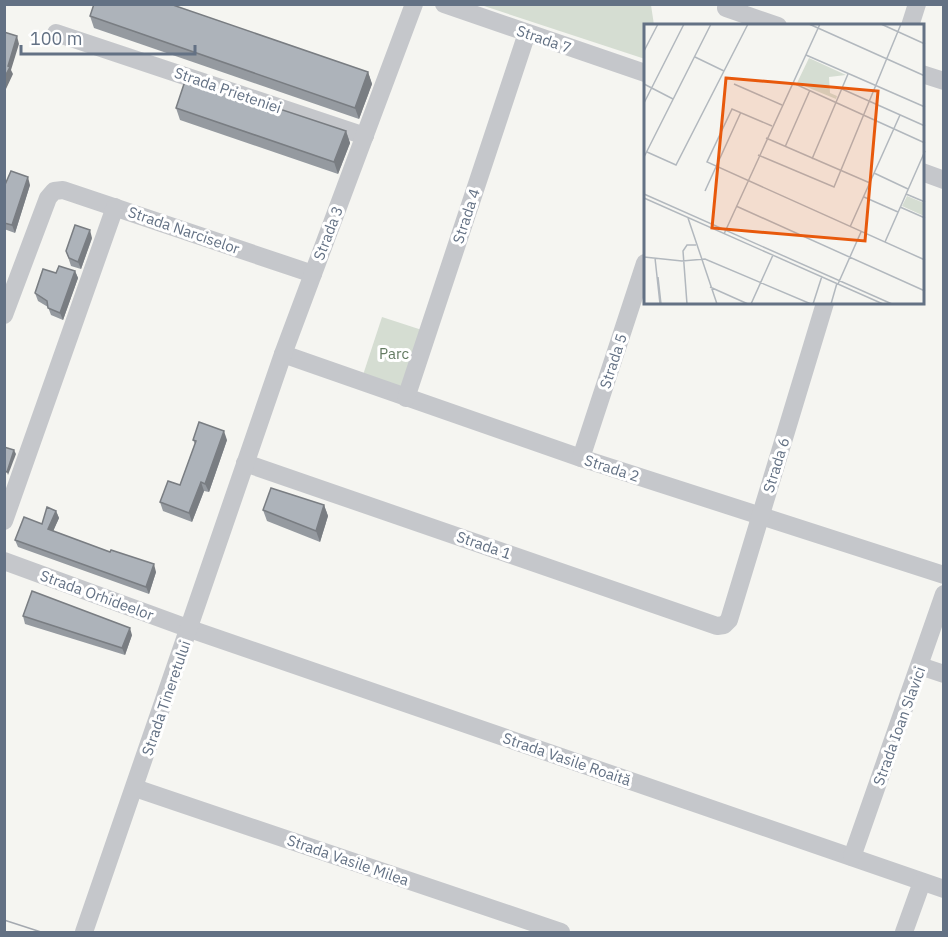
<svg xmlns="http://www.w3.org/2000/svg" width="948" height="937" viewBox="0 0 948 937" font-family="'IBM Plex Sans',sans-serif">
<rect width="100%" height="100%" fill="#f5f5f1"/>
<!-- green -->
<g fill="#d5ddd2">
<path d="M481,5H651L654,25L645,26V59Z"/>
<path d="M382,317L425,331L407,389L363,375Z"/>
</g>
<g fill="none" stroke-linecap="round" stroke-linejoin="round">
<!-- minor -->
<g stroke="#c5c7cb" stroke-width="18">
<path d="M444,4L645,73"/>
<path d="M726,8L778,26"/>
<path d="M910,26L917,4"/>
<path d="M56,33L365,136"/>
<path d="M922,74L944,81"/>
<path d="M922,172L944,180"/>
<path d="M4,315L48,198L54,191L63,190L313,274"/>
<path d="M283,354L581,458L944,575"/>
<path d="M406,398L527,33"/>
<path d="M581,458L645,263"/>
<path d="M245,463L717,626L724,625L729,620L825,303"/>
<path d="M4,521L115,207"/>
<path d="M4,561L190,629L944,889"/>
<path d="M920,666L944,674"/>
<path d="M135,788L561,932"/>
<path d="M852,857L944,594"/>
<path d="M84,932L283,354L414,4"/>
<path d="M904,932L922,882"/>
</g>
<!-- tram -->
<path stroke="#a4a9b0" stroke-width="1.5" d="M4,920L41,932"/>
</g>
<!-- wall -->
<g fill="#959aa0">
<path d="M90,16L368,72L372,84L359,119L94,28Z"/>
<path d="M176,108L346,131L350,143L338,174L180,120Z"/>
<path d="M30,185L15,233L4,229V187Z"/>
<path d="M92,238L81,269L71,266L66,251Z"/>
<path d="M75,271L78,278L63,320L51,315L48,307L38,301L35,293L56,273Z"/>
<path d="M193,440H227L209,492L204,491L192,522L163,511L160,502L180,485L195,444Z"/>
<path d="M324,505L328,516L320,542L267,521L263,510Z"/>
<path d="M56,511L59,518L53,531L156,572L149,594L18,547L15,540L42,524Z"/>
<path d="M23,616L132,635L125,655L25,624Z"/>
</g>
<!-- shaded-wall -->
<g fill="#797d82">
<path d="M17,36L19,44L11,70L13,74L6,89L4,86V78Z"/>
<path d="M368,72L372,84L359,119L355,108Z"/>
<path d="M346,131L350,143L338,174L334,162Z"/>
<path d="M28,177L30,185L15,233L12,225Z"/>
<path d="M90,230L92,238L81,269L78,262Z"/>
<path d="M75,271L78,278L63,320L60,313Z"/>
<path d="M224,431L227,440L209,492L205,484Z"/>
<path d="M14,450L16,454L8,475L7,472Z"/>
<path d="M201,482L204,491L192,522L189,513Z"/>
<path d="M324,505L328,516L320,542L316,531Z"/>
<path d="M56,511L59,518L51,536L48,529Z"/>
<path d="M154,564L156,572L149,594L146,587Z"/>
<path d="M130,628L132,635L125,655L122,648Z"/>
</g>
<!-- building -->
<g fill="#adb3ba" stroke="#797d82" stroke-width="1.5">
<path d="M94,4H170L368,72L355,108L90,16Z"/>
<path d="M4,32L17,36L8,66L10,67L4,78Z"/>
<path d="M186,78L346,131L334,162L176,108Z"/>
<path d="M11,171L28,177L12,225L4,223V187Z"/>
<path d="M75,225L90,230L78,262L69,258L66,251Z"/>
<path d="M59,266L75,271L60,313L48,308L47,301L35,293L43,269L56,273Z"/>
<path d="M199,422L224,431L205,484L201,482L189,513L160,502L168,481L180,485L196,441L193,440Z"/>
<path d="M4,447L14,450L7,472L4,471Z"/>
<path d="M271,488L324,505L316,531L263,510Z"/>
<path d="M47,507L56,511L48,529L110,552L111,550L154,564L146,587L15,540L24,517L42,524Z"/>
<path d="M32,591L130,628L122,648L23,616Z"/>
</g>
<g text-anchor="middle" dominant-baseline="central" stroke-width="6" stroke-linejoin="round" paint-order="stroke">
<!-- street labels -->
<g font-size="15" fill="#637184" stroke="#fff">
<text transform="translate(544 39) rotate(19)">Strada 7</text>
<text transform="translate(228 90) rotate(19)">Strada Prieteniei</text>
<text transform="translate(466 216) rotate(-72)">Strada 4</text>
<text transform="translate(184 230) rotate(19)">Strada Narciselor</text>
<text transform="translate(328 233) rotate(-69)">Strada 3</text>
<text transform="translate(613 361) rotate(-72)">Strada 5</text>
<text transform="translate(776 465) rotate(-73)">Strada 6</text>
<text transform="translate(612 468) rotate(18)">Strada 2</text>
<text transform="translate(484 545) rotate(19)">Strada 1</text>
<text transform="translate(97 595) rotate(20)">Strada Orhideelor</text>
<text transform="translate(166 698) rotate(-71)">Strada Tineretului</text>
<text transform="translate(899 726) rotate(-70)">Strada Ioan Slavici</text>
<text transform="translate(567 759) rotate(19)">Strada Vasile Roaită</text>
<text transform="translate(348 860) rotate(19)">Strada Vasile Milea</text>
</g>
<!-- park labels -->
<g font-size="15" fill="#647b62" stroke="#fff">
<text x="394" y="353">Parc</text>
</g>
</g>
<!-- overview -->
<g transform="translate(644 24)">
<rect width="280" height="280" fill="#f5f5f1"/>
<path d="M165,34L202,51L185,53L186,69L193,72L192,75L153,59ZM263,172L280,179V192L258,182Z" fill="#d5ddd2"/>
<path fill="none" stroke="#b2b8be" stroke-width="1.5" d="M165,0L281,52M237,0L281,20M0,27L14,0M162,31L281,83M51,33L80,47M149,59L281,119M0,60L29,75M90,60L138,81M198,65L281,102M0,79L40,0M128,102L88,85L63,138L281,236M122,114L226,159M141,123L166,66M3,128L32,141L104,0M114,131L190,163L257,0M0,133L67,0M168,135L204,50M230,149L264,165M61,167L97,88M0,170L248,280M262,170L281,178M220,173L254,188M0,174L239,280M92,182L281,267M256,183L281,194M44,194L73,280M206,203L256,91M80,210L176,0M241,218L281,127M0,233L38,237L61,235L167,280M11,234L16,280M14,253L17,280M194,260L217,208M66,263L104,280M43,280L39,227L43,221H52M107,280L129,231M169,280L178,252M187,280L193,259"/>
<path fill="#e8590c" fill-opacity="0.15" stroke="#e8590c" stroke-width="3" d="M82,54L234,67L221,217L68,204Z"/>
<rect width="280" height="280" fill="none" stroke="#637184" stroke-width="3"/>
</g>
<!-- border -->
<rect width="948" height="937" fill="none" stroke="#637184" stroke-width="12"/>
<!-- scale -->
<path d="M21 45v9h174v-9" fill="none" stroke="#637184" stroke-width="3"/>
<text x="30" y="45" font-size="18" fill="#637184" stroke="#ffffff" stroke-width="4.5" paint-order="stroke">100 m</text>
</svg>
